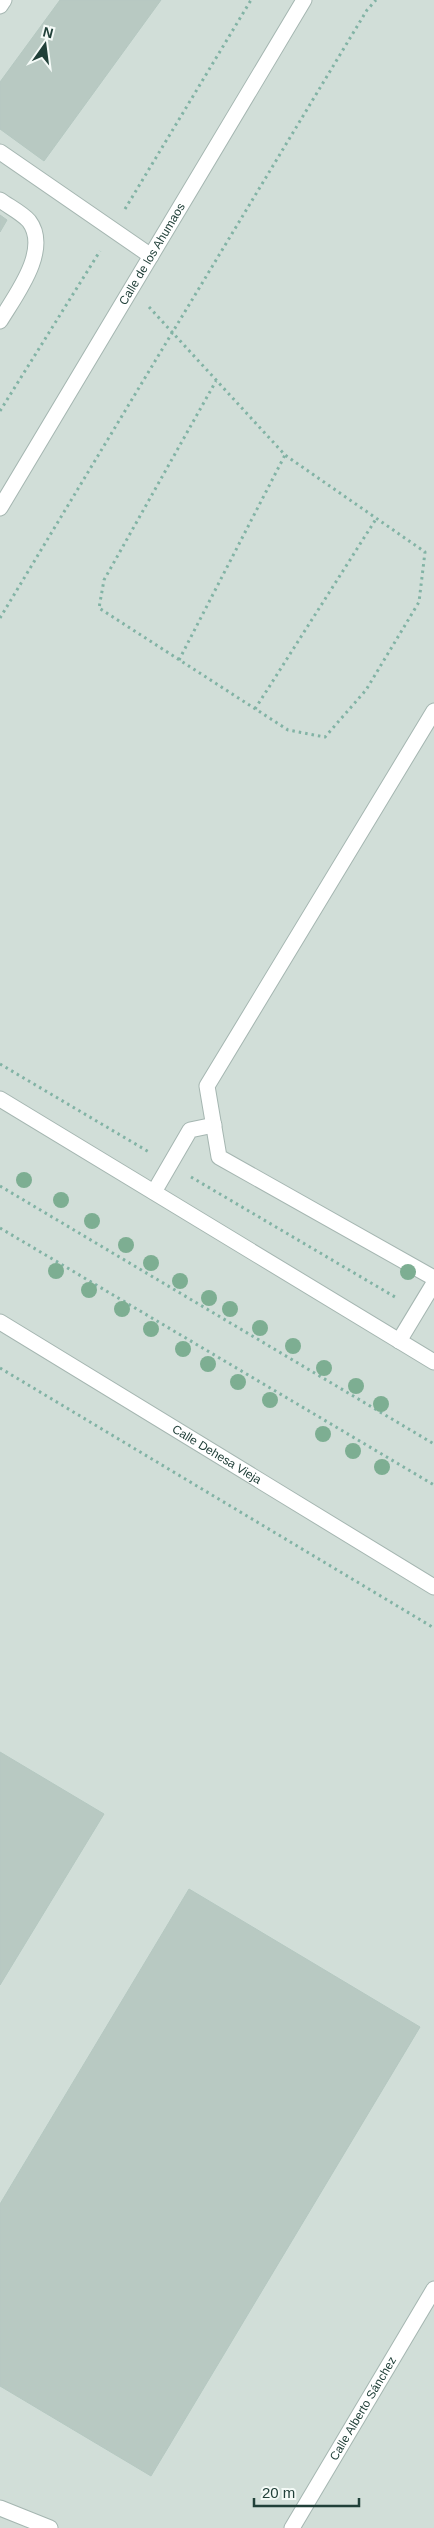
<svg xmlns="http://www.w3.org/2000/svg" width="434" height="2528" viewBox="0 0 434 2528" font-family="Arial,sans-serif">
<rect width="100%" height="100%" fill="#e3eee9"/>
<!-- built -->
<rect fill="#d1ded8" x="0" y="0" width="434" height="2528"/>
<!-- building -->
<g fill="#b8c9c2" stroke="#b5c8c1">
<path d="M60,0H161L44,161L0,129V82Z"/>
<path d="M0,215L7,220L0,232Z"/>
<path d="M0,1752L104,1814L0,1985Z"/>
<path d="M189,1889L420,2027L151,2476L0,2386V2204Z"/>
</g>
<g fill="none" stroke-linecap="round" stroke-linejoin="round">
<defs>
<g id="lane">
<path d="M0,6L4,0"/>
<path d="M0,152L151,256"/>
<path d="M0,200C8,206 22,213 29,221C51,250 15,296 0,321"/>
<path d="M434,711L207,1086L219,1157L434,1278"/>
<path d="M154,1192L190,1130L214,1125"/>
<path d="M399,1341L434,1283"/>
</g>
<g id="street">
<path id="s1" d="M0,508L304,0"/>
<path d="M0,1099L434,1362"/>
<path id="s2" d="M0,1322L434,1587"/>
<path d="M0,2508L50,2528"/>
<path id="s3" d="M292,2528L434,2289"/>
</g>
</defs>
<!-- lane casing -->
<use href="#lane" stroke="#a5b6b1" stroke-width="17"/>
<!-- street casing -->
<use href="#street" stroke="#a5b6b1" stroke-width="17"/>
<!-- path -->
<g stroke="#82b3a5" stroke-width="3" stroke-dasharray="2.5 4" stroke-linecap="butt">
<path d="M125,209L251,0"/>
<path d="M149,307L285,455L425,552L419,602L366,690L325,737L288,730L99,608L104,580L216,381"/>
<path d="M0,411L100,251"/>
<path d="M0,618L367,10L376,0"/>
<path d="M179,660L285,455"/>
<path d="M255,709L376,519"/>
<path d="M0,1064L149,1152"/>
<path d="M191,1177L395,1297"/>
<path d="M0,1186L434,1444"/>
<path d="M0,1228L434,1485"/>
<path d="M0,1368L434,1628"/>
</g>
<!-- lane -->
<use href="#lane" stroke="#fff" stroke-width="15"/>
<!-- street -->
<use href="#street" stroke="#fff" stroke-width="15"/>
</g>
<!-- trees -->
<g fill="#7dae92">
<circle cx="24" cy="1180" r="8"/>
<circle cx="61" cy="1200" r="8"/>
<circle cx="92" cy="1221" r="8"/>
<circle cx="126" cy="1245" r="8"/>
<circle cx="151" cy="1263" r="8"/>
<circle cx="56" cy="1271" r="8"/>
<circle cx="408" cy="1272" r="8"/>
<circle cx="180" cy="1281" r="8"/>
<circle cx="89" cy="1290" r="8"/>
<circle cx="209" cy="1298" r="8"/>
<circle cx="122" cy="1309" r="8"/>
<circle cx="230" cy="1309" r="8"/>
<circle cx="260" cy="1328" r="8"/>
<circle cx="151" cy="1329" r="8"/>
<circle cx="293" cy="1346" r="8"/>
<circle cx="183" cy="1349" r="8"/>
<circle cx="208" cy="1364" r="8"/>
<circle cx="324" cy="1368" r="8"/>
<circle cx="238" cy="1382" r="8"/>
<circle cx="356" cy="1386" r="8"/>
<circle cx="270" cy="1400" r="8"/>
<circle cx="381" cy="1404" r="8"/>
<circle cx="323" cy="1434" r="8"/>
<circle cx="353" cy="1451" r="8"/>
<circle cx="382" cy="1467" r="8"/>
</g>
<g text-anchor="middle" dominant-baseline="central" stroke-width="4.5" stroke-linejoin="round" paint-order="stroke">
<!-- street labels -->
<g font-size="12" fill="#214039" stroke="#f4faf7">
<text stroke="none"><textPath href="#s1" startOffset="296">Calle de los Ahumaos</textPath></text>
<text stroke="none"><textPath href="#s2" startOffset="254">Calle Dehesa Vieja</textPath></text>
<text stroke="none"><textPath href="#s3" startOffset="139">Calle Alberto Sánchez</textPath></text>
</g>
</g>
<!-- north arrow -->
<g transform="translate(45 45) rotate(14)" stroke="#f4faf7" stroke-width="4" paint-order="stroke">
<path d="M0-4L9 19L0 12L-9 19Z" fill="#214039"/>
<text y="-8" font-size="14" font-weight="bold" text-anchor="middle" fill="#214039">N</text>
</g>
<!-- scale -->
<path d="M254 2498v8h105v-8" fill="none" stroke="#214039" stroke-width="2.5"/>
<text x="262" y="2498" font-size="15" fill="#214039" stroke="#f4faf7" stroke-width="4" paint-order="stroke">20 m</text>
</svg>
